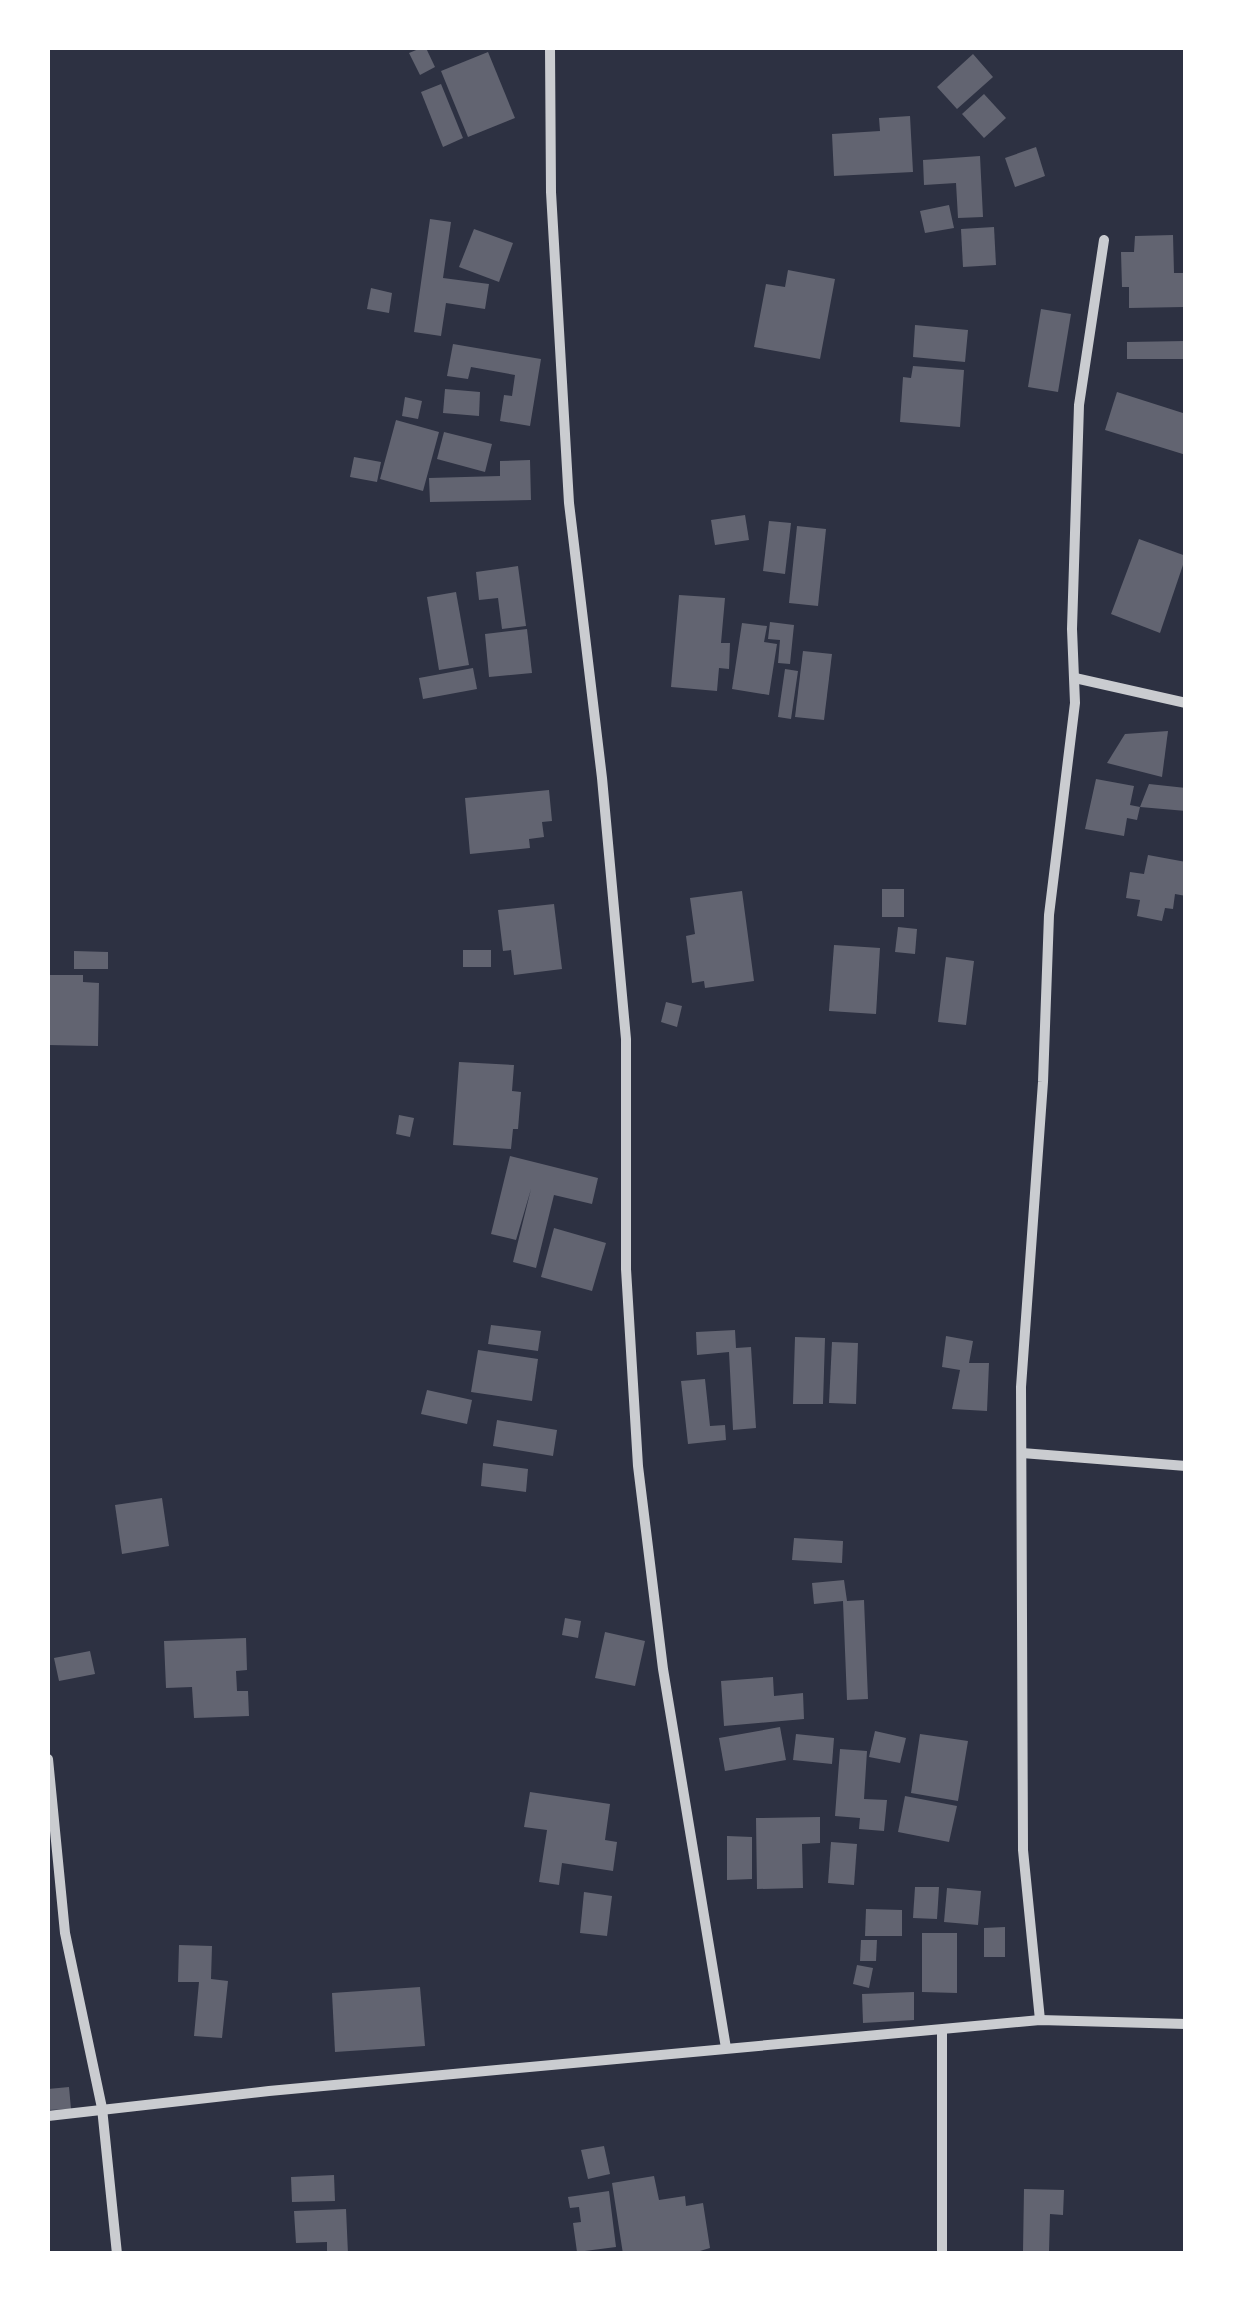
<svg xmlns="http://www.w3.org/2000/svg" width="1233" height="2301" viewBox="0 0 1233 2301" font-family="Quicksand,sans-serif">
<rect width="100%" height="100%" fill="#2d3142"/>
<!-- building -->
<g fill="#626471">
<path d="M421,48H426L435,67L420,75L409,53Z"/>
<path d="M488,52L515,118L468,137L441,71Z"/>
<path d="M973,54L993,77L957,109L937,87Z"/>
<path d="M441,84L463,138L443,147L421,92Z"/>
<path d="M984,94L1006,118L984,138L962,114Z"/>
<path d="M910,116L913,172L834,176L832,134L880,131L879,118Z"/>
<path d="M1036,147L1045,176L1015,187L1005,158Z"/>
<path d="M980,156L983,217L958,218L956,183L924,185L923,160Z"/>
<path d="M949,205L954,228L925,233L920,211Z"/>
<path d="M430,219L451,222L443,278L489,284L485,309L446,303L441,336L414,332Z"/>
<path d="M994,227L996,265L963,267L961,229Z"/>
<path d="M474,229L513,243L499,282L459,267Z"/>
<path d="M1173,235L1174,273H1183L1184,307L1129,308V287H1122L1121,252H1134L1135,236Z"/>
<path d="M788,270L835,279L820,359L754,347L766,284L785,287Z"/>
<path d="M371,288L392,293L389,313L367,309Z"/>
<path d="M1041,309L1071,314L1058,392L1028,387Z"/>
<path d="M915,325L968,330L965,362L913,357Z"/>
<path d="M1186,341V359H1127V342Z"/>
<path d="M453,344L541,359L530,426L500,421L504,395L512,396L515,375L471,367L468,379L447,376Z"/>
<path d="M913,366L964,370L960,427L900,422L903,377L911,378Z"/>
<path d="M445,389L480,392L479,416L443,413Z"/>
<path d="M1117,392L1186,414V455L1105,430Z"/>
<path d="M405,397L422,401L418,419L402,416Z"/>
<path d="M396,420L439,432L423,491L380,479Z"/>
<path d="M444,432L492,444L485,472L437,459Z"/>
<path d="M354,457L381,462L377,482L350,477Z"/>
<path d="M530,460L531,500L430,502L429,478L500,476V461Z"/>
<path d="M745,515L749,540L715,545L711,520Z"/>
<path d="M769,521L791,523L785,574L763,571Z"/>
<path d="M797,526L826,529L818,606L789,603Z"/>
<path d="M1139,539L1186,556L1160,633L1111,614Z"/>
<path d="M518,566L526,626L502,629L498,598L479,600L476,572Z"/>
<path d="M456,592L469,665L439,670L427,597Z"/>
<path d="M679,595L725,598L721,643H730L729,669L719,668L717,691L671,687Z"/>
<path d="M770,622L794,625L790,664L778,663L780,640L768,639Z"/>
<path d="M742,623L767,626L764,642L777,644L769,695L732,689Z"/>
<path d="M527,629L532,673L489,677L485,634Z"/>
<path d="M803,651L832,654L824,720L795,717Z"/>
<path d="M473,668L477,689L423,699L419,678Z"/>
<path d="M785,669L798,671L791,719L778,717Z"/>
<path d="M1168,731L1162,777L1107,763L1125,734Z"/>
<path d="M1096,779L1134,786L1130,805L1140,807L1149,784L1186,788V811L1140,807L1137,820L1127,818L1124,836L1085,829Z"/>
<path d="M549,790L552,821L542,822L544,837L529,839L530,848L470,854L465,798Z"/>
<path d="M1148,855L1186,862V896L1175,894L1173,909L1165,908L1162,921L1137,916L1140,900L1126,898L1130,872L1144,874Z"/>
<rect x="882" y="889" width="22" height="28"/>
<path d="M742,891L754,981L705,988L704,981L692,983L686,936L695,934L690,898Z"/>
<path d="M554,904L562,969L514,975L511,950L503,951L498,910Z"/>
<path d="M898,927L917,929L915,954L895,952Z"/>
<path d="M834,945L880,948L876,1014L829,1011Z"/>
<rect x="463" y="950" width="28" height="17"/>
<path d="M74,951L108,952V969H74Z"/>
<path d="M946,957L974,961L966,1025L938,1022Z"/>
<path d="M48,975H83V982L99,983L98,1046L48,1045Z"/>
<path d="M666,1002L682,1006L677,1027L661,1022Z"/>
<path d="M459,1062L514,1065L512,1091L521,1092L518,1129H513L511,1149L453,1145Z"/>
<path d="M399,1115L414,1118L410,1137L396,1134Z"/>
<path d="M510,1156L598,1178L592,1204L554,1195L536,1268L513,1262L531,1189L516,1240L491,1234Z"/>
<path d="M554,1228L606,1243L592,1291L541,1277Z"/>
<path d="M491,1325L541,1331L538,1351L488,1344Z"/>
<path d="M735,1330L736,1348L751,1347L756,1428L733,1430L729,1352L697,1355L696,1332Z"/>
<path d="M946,1336L973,1341L969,1363H989L987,1411L952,1409L960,1370L942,1367Z"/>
<path d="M795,1337L825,1338L823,1404H793Z"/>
<path d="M832,1342L858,1343L856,1404L829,1403Z"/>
<path d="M478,1350L538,1359L532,1401L471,1392Z"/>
<path d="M705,1379L710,1426L725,1425L726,1440L688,1444L681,1381Z"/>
<path d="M427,1390L472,1400L467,1424L421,1414Z"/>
<path d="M497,1420L557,1430L553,1456L493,1446Z"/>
<path d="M483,1463L528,1469L526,1492L481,1486Z"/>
<path d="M162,1498L169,1546L122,1554L115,1505Z"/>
<path d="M794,1538L843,1541L842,1563L792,1560Z"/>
<path d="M844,1580L847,1601L864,1600L868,1699L847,1700L843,1601L814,1604L812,1583Z"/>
<path d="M565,1618L581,1621L578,1638L562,1635Z"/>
<path d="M605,1632L645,1641L635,1686L595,1678Z"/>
<path d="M246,1638L247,1670L236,1671L237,1691H248L249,1716L194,1718L192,1687L166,1688L164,1641Z"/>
<path d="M90,1651L95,1674L59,1681L54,1658Z"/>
<path d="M773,1677L774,1696L803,1693L804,1719L724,1726L721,1681Z"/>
<path d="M780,1727L786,1760L725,1771L719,1738Z"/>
<path d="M875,1731L906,1738L900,1763L869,1757Z"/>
<path d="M796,1734L834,1738L832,1764L793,1760Z"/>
<path d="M920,1734L968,1741L958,1801L911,1793Z"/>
<path d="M840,1749L867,1751L864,1799L887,1800L884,1831L859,1829L860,1818L835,1816Z"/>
<path d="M530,1792L610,1804L605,1840L617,1842L613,1871L562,1863L559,1885L539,1882L547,1830L524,1827Z"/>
<path d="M905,1796L957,1806L949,1842L898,1832Z"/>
<path d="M820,1817V1843L802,1844L803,1888L757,1889L756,1818Z"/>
<path d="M727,1836L752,1837V1879L727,1880Z"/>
<path d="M831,1842L857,1844L854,1885L828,1883Z"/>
<path d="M915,1887H939L937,1919L913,1918Z"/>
<path d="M947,1888L981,1891L978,1925L944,1922Z"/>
<path d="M584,1892L612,1896L607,1936L580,1933Z"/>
<path d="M866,1909L902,1910V1936H865Z"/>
<path d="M1005,1927V1957H984V1928Z"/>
<path d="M922,1933H957V1993L922,1992Z"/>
<path d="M861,1940H877L876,1961H860Z"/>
<path d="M179,1945L212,1946L211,1979L228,1981L222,2038L194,2036L199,1982H178Z"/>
<path d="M857,1965L873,1968L869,1988L853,1984Z"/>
<path d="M420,1987L425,2046L335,2052L332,1993Z"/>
<path d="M914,1992V2020L863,2023L862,1994Z"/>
<path d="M69,2087L71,2109L48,2110V2089Z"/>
<path d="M604,2146L610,2174L588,2179L581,2150Z"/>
<path d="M334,2175L335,2201L292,2202L291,2177Z"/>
<path d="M654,2176L659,2200L685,2196L686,2206L703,2203L710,2248L690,2254H623L612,2183Z"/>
<path d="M1024,2189L1064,2190L1063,2215L1050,2214L1049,2251H1023Z"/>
<path d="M609,2191L616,2247L577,2252L573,2223L581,2222L579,2207L570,2208L568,2197Z"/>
<path d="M346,2209L348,2254H327V2242L296,2243L294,2211Z"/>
</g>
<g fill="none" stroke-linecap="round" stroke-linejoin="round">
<!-- minor -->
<g stroke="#caccd0" stroke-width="10">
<path d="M550,48L551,192L569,503L602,778L626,1039V1269L638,1466L663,1669L726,2048"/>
<path d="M1075,678L1186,703"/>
<path d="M1022,1453L1186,1466"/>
<path d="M48,1759L65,1933L102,2108L117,2254"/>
<path d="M1040,2020L1023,1850L1021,1387L1043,1082L1049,915L1075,703L1072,629L1079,405L1104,240"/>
<path d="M48,2116L269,2091L1040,2020L1186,2024"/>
<path d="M942,2254V2030"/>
</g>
</g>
<!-- border -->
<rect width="1233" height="2301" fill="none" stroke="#ffffff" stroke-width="100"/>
</svg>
